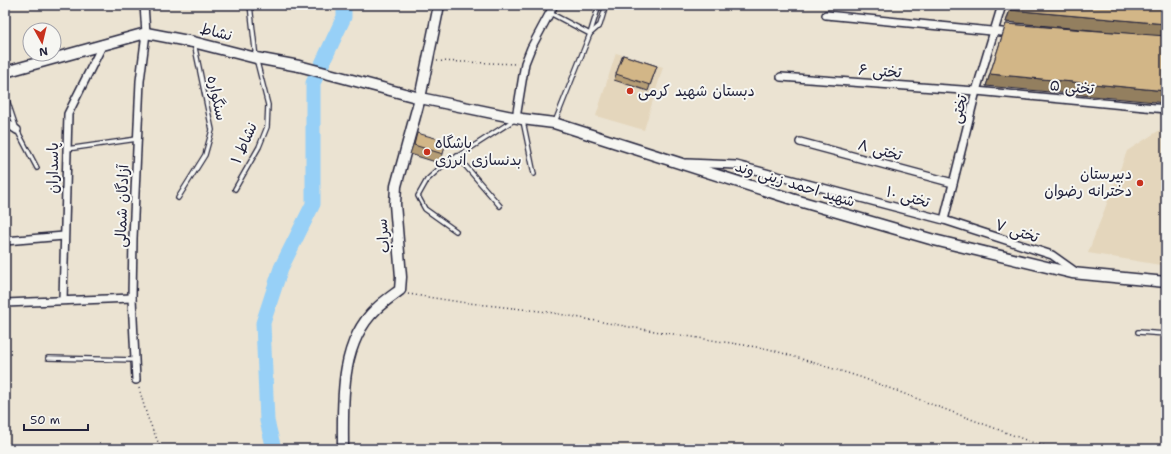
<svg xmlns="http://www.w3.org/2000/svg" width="1171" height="454" viewBox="0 0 1171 454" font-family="'Shantell Sans','Playpen Sans Arabic',sans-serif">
<rect width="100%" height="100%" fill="#ebe3d2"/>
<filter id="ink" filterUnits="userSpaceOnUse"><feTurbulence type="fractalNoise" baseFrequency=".025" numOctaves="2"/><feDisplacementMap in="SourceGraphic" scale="8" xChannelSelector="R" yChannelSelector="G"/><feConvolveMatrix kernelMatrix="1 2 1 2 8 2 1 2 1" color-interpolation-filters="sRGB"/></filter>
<g filter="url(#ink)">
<!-- built -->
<g fill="#e4d6bc">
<path d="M616,53L663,67L644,130L596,116Z"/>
<path d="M1166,126V266L1088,253L1127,151Z"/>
</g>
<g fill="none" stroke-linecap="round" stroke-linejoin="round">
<!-- river -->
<path stroke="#97d0f7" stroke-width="15" d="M274,449L267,421L263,323L281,268L313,204V83L344,17V5"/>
<defs>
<g id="lane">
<path d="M550,13L590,34L600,25L606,5"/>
<path d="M5,94L17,130L37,168"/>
<path d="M523,121L534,174"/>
<path d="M555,122L590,34L599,5"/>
<path d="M67,149L137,139"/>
<path d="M457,156L500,206"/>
<path d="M235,189L259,147L267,127L268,105L256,58L250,5"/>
<path d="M178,198L205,155L212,130L194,43"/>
<path d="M456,231L425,209L418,196L427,180L441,167L514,120"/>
<path d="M1138,332L1166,334"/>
<path d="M48,358L135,360"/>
</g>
<g id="street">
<path d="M826,15L1012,33"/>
<path d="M781,77L976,91L1166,109"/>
<path d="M516,118L525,63L531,48L554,5"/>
<path d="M5,122L17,130"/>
<path d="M800,142L953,183"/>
<path d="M687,163L736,165L944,220L1052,255L1076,272"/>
<path d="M944,220L976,91L1002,5"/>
<path d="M5,241L64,236"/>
<path d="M63,300L68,114L103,44"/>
<path d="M5,303L132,298"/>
<path d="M136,380L132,298L133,238L140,81L146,33L144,5"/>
</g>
<g id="secondary">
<path d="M5,72L146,33L193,42L256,58L299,66L420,98L522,119L554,123L792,199L934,240L1072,273L1166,282"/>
<path d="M343,449C343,403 339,344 376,309C383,302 392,296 400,290L401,277L395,204L396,186L420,98L439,5"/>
</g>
</defs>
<!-- lane casing -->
<use href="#lane" stroke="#22223b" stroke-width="6"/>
<!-- street casing -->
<use href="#street" stroke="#22223b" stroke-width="10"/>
<!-- secondary casing -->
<use href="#secondary" stroke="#22223b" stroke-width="13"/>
<!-- path -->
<g stroke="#22223b" stroke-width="1.5" stroke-dasharray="1 3" stroke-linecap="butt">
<path d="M437,61L517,64"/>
<path d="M408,294L460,302L548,312L635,328L769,349L860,377L1031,442L1055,449"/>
<path d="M139,388L147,416L161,449"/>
</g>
<!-- lane -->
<use href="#lane" stroke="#f6f6f2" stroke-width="3.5"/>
<!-- street -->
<use href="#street" stroke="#f6f6f2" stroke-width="7"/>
<!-- secondary -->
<use href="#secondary" stroke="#f6f6f2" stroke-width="10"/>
</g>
<!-- wall -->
<g fill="#b59d74" stroke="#22223b">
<path d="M1011,5H1166L986,86L1006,24L1099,31L1006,22Z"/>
<path d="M623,55L657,66L648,91L614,80Z"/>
<path d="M417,133L443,154L439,163L410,154Z"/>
</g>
<!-- shaded-wall -->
<g fill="#937f5e" stroke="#22223b">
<path d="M1010,10L1166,24V37L1006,22Z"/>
<path d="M990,74L1166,91V103L986,86Z"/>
</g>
<!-- building -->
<g fill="#d2b687" stroke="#22223b">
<path d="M1012,5H1166V24L1010,10Z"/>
<path d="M1006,24L1166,36V91L990,74Z"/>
<path d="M623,55L657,66L650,85L616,74Z"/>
<path d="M417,133L446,141L443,154L414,145Z"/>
</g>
</g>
<!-- markers -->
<g fill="#c8321e" stroke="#f6f6f2" stroke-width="1.5">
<circle cx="630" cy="91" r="4"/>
<circle cx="427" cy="152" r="4"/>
<circle cx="1140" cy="183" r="4"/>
</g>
<g text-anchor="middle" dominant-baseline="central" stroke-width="4" stroke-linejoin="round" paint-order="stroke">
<!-- street labels -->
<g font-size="15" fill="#22223b" stroke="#f6f6f2">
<text transform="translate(216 32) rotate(14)">نشاط</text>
<text transform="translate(880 71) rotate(4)">تختی ۶</text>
<text transform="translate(1072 87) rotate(5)">تختی ۵</text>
<text transform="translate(217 98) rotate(78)">سنگواره</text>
<text transform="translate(959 109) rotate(-76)">تختی</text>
<text transform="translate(244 143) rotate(-66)">نشاط ۱</text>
<text transform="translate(880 150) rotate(15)">تختی ۸</text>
<text transform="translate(53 168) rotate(-90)">پاسداران</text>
<text transform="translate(795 184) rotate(17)">شهید احمد زینی وند</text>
<text transform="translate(908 197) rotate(15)">تختی ۱۰</text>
<text transform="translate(122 206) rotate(-88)">آزادگان شمالی</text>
<text transform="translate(1017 231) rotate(18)">تختی ۷</text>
<text transform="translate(383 236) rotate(-95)">سراب</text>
</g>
<!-- poi labels -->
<g font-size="15" fill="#22223b" stroke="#f6f6f2" text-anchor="start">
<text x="638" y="91">دبستان شهید کرمی</text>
<text x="435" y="143">باشگاه<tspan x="435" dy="17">بدنسازی انرژی</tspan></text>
<text x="1132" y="174" text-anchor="end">دبیرستان<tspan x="1132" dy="17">دخترانه رضوان</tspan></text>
</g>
</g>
<!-- margin -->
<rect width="1171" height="454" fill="none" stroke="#f6f6f2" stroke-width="20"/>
<rect x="10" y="10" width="1151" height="434" fill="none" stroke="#22223b" stroke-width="1.5" filter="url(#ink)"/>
<!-- north arrow -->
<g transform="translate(42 42) rotate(172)"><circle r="19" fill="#f6f6f2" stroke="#a1a1a9"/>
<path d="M0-3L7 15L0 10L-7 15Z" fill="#c8321e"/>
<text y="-6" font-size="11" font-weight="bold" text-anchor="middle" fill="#22223b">N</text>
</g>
<!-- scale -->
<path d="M24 424v6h64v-6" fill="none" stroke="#22223b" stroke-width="2"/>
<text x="30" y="424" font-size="12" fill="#22223b" stroke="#f6f6f2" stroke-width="3" paint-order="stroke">50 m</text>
</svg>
